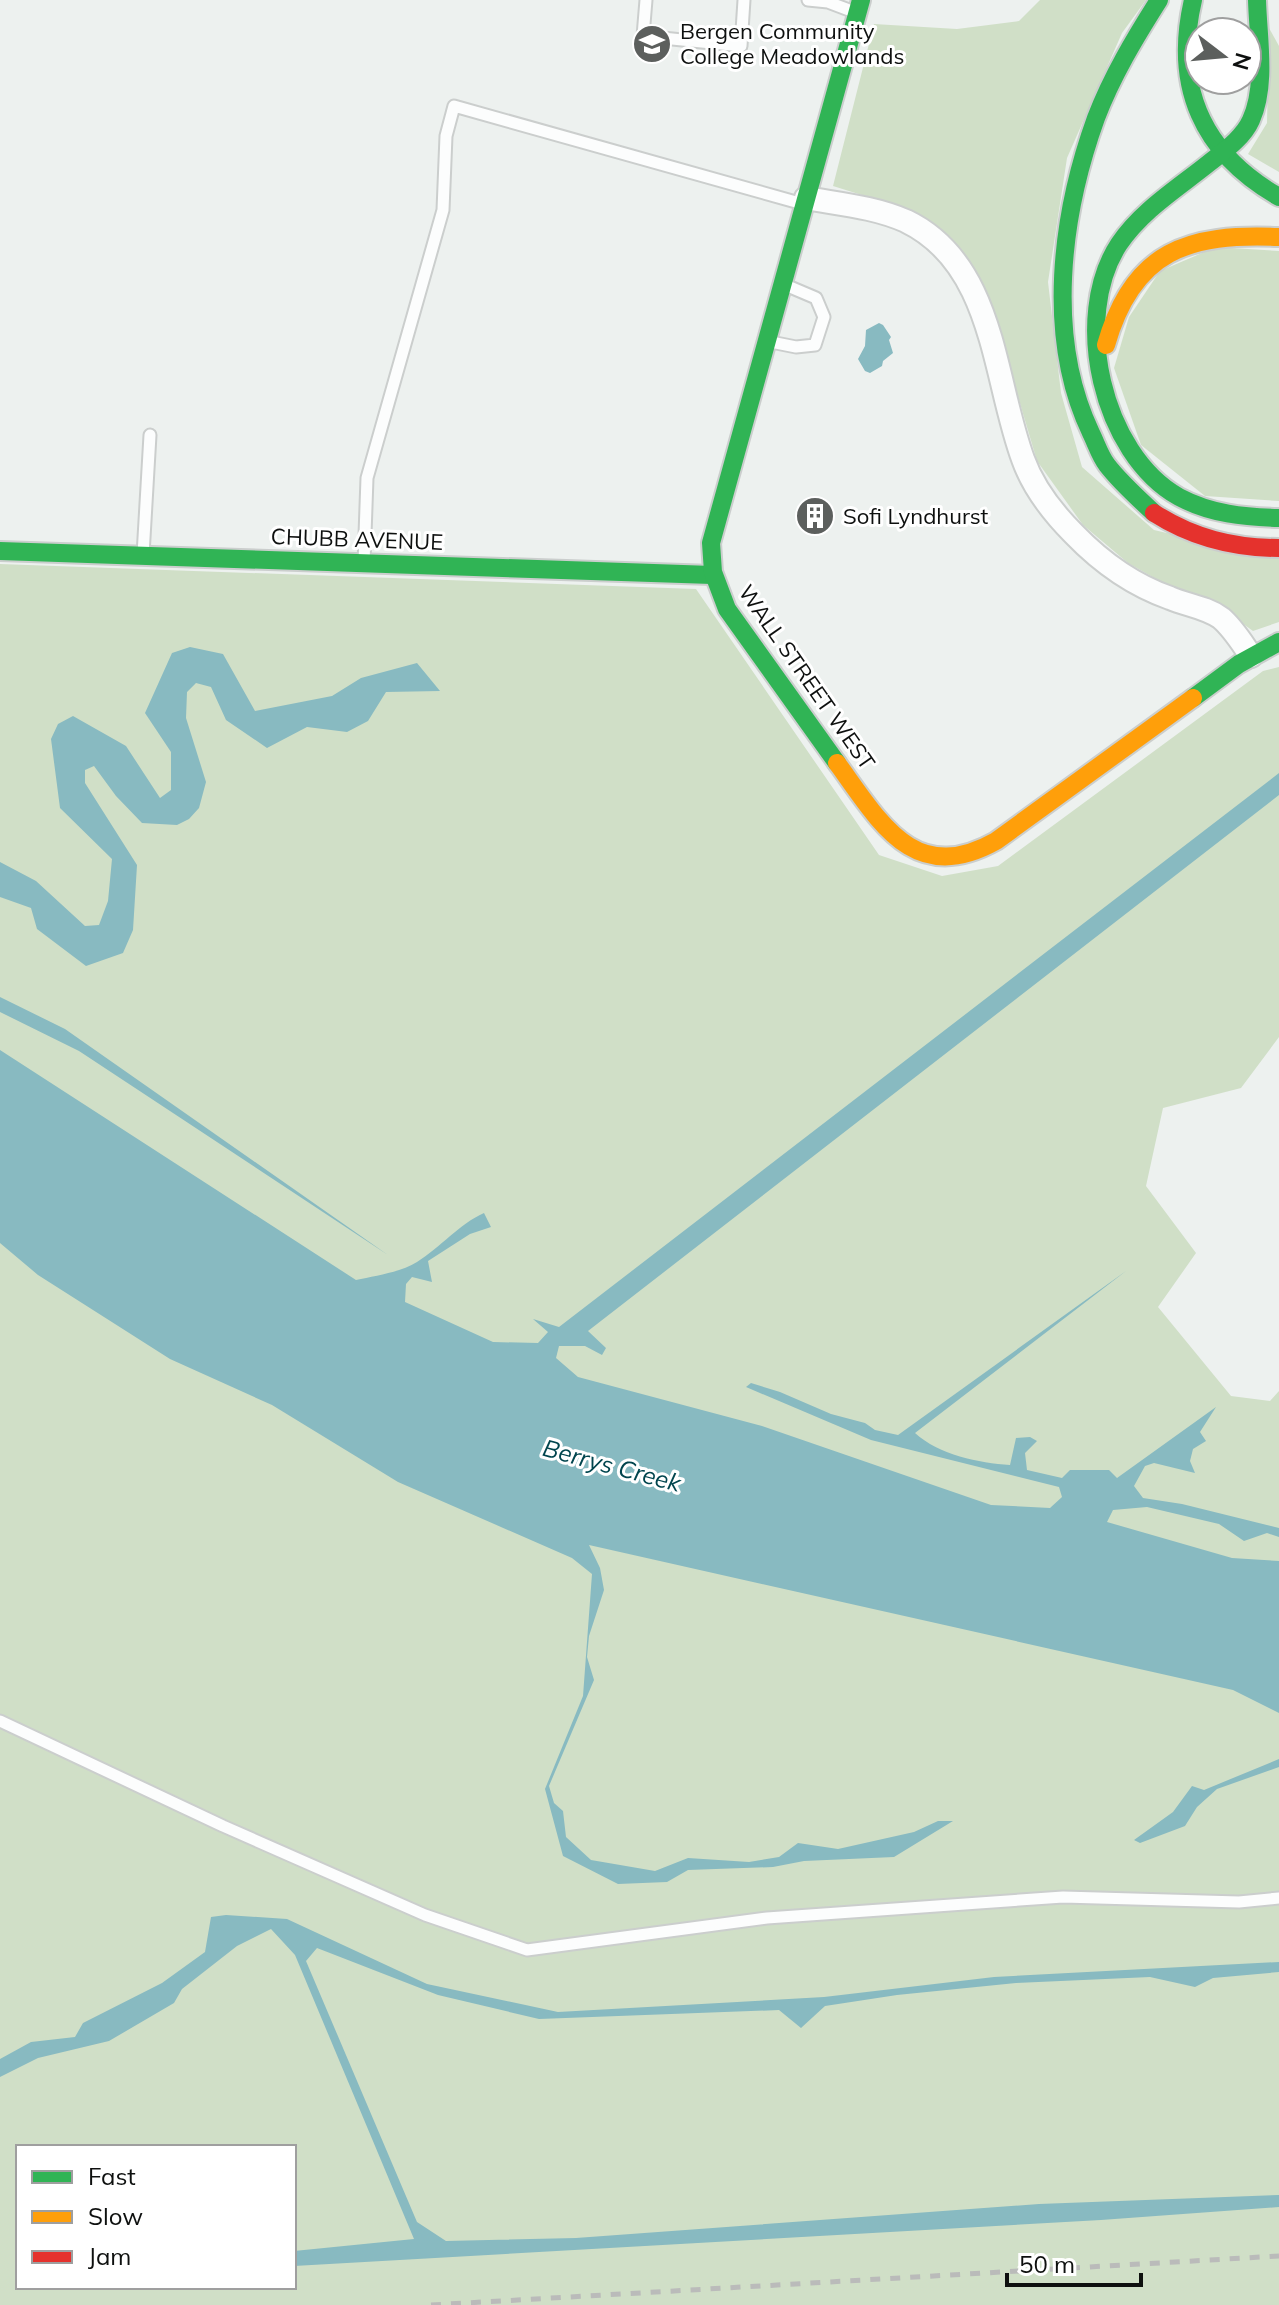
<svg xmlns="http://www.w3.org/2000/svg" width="1279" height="2305" viewBox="0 0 1279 2305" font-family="Mulish,sans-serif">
<rect width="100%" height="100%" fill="#edf1ef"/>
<!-- green -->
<g fill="#d0dfc7" fill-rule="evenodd">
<path d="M1040,0H1146L1122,33L1067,158L1048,282L1061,393L1082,467L1154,530L1279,559V622L1253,631L1217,605L1172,588L1128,563L1083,525L1037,461L991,305L971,263L942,232L900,207L833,186L874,24L957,29L1019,21Z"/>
<path d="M1269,28L1279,46V172L1248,154L1267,123Z"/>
<path d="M1216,247L1279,251V501L1205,496L1141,445L1114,368L1129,317L1160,271Z"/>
<path d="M0,564L696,589L879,855L942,876L998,866L1263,671L1279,667V1037L1241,1088L1163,1108L1146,1186L1196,1253L1158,1307L1231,1396L1270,1401L1279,1391V2305H0ZM18,2147H294V2287H18Z"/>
</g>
<!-- water -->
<g fill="#88bac1">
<path d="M879,323L883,325L891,337L889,340L893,353L883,361L882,366L870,373L865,371L858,359L865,346L866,330Z"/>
<path d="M190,647L223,654L255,711L332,696L361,678L417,663L440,691L386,692L368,721L347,732L307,727L267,748L226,720L211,687L196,683L187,692L186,718L206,782L199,808L189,819L177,825L142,823L116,796L94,766L85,770V783L137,865L133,930L123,953L86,966L37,929L31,908L0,897V862L36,881L85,926L99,925L108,901L112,859L60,808L51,739L58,724L73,716L126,746L160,798L171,790V752L145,713L172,653Z"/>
<path d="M1279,773V795L588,1331L606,1348L602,1355L585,1346H559L556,1358L578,1377L762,1426L991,1505L1050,1508L1062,1497L1059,1487L871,1440L746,1387L751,1383L780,1392L831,1414L865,1423L875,1430L898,1435L1126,1271L915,1433C939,1455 979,1463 1010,1465L1016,1438L1030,1437L1037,1441L1025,1453L1027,1470L1062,1478L1070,1470H1109L1117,1478L1216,1407L1200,1432L1206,1441L1193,1449L1190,1461L1195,1473L1154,1463L1145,1466L1134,1486L1143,1498L1182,1504L1279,1528V1537L1267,1533L1244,1541L1219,1524L1147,1507L1113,1510L1107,1522L1232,1558L1279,1561V1713L1233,1690L589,1545L600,1568L604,1590L589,1636L587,1657L594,1680L549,1786L554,1803L563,1811L566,1837L591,1860L655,1871L688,1858L749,1862L779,1857L798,1843L838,1849L914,1832L938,1821H953L894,1857L804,1861L773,1867L688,1870L667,1882L618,1884L563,1856L545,1789L583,1696L592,1574L572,1558L398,1482L272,1405L170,1359L38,1275L0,1243V1050L356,1280C375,1276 401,1272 417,1262C441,1247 459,1224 484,1213L491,1227L470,1234L428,1261L432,1282L412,1277L406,1284L405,1302L493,1342L538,1343L548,1332L533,1319L559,1327Z"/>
<path d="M0,997L65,1029L388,1255L79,1051L0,1012Z"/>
<path d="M1279,1759V1767L1217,1789L1197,1807L1185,1826L1140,1843L1134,1840L1173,1812L1192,1786L1204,1790Z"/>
<path d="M226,1915L287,1919L427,1984L558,2012L824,1997L994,1977L1279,1962V1972L1213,1978L1195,1987L1150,1977L1016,1983L897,1995L825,2006L801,2028L779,2010L539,2019L438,1995L317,1948L306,1961L417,2222L446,2241L576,2238L1039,2204L1279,2195V2207L1101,2220L294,2266V2251L414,2239L295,1955L271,1929L237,1946L182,1989L174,2003L109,2041L38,2058L0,2077V2059L31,2042L75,2037L83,2023L162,1983L205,1952L211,1917Z"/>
</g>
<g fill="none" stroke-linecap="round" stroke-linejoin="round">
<defs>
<g id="lane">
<path d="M646,0L643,36L741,46L744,0"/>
<path d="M808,0L828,2L857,13"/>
<path d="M766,341L796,347L815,345L824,317L816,298L783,284"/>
<path d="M143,555L150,435"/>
<path d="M364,563L367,478L443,210L446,136L454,106L803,204"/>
<path d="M0,1721L223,1826L425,1915L527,1950L767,1918L1063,1897L1239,1902L1279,1898"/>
</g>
<path id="street" d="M806,198C839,204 875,207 906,221C995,264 993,378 1023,459C1033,487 1054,514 1074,534C1101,562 1133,585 1170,598C1186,605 1206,607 1221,618C1233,628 1242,643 1251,656"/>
<g id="fast">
<path d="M1193,0C1173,86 1202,153 1279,197"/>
<path d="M1257,0C1258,38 1267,84 1251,120C1243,138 1224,151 1209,163C1178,188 1142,210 1119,244C1071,317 1102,454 1179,497C1211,514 1244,517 1279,518"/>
<path d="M1154,513C1139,499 1120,482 1107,465C1100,456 1096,443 1091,433C1045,337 1061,215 1096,118C1112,76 1135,38 1159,0"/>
<path d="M0,551L712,575"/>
<path d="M1193,698L1239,664L1279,642"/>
<path d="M837,763L727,609L713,572L711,543L861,0"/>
</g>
<g id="slow">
<path d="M1106,345C1133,250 1189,233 1279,237"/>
<path d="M837,763C880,822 914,887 996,841L1193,698"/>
</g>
<path id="jam" d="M1154,513C1193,538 1233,548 1279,548"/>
</defs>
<!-- lane casing -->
<use href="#lane" stroke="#cbcecd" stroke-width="15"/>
<!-- street casing -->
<use href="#street" stroke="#cbcecd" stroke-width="26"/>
<!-- fast casing -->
<use href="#fast" stroke="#cbcecd" stroke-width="22"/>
<!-- slow casing -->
<use href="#slow" stroke="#cbcecd" stroke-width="22"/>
<!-- jam casing -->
<use href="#jam" stroke="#cbcecd" stroke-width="22"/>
<!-- lane -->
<use href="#lane" stroke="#fcfdfd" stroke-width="11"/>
<!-- street -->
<use href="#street" stroke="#fcfdfd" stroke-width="22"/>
<!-- fast -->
<use href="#fast" stroke="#30b455" stroke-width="18"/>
<!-- slow -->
<use href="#slow" stroke="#ff9f0a" stroke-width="18"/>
<!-- jam -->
<use href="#jam" stroke="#e5322d" stroke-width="18"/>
<!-- rail -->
<path stroke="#babbba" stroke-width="5" stroke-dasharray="10 10" stroke-linecap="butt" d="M431,2305L1279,2256"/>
</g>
<!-- icons -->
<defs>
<symbol id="university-disc" viewBox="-11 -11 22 22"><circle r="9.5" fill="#5c5f5d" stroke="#fff"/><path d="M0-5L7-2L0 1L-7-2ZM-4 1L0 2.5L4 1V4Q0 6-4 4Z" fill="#fff"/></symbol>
<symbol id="building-disc" viewBox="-11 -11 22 22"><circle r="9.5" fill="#5c5f5d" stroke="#fff"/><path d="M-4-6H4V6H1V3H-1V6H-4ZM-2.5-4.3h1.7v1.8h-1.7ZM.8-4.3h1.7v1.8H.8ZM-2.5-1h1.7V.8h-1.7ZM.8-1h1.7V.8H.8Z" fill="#fff"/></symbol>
</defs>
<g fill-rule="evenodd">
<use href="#university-disc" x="630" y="22" width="44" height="44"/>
<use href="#building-disc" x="793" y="494" width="44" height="44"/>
</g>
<g text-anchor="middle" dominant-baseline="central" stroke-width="6" stroke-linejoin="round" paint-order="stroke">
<!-- poi labels -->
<g font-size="22" fill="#0e100f" stroke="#fff" text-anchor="start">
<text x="680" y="31">Bergen Community<tspan x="680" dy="25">College Meadowlands</tspan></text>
<text x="843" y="516">Sofi Lyndhurst</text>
</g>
<!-- street labels -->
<g font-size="22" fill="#0e100f" stroke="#fff">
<text transform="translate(357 539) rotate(2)">CHUBB AVENUE</text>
<text transform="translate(807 677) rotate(55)">WALL STREET WEST</text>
</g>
<!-- water labels -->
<g font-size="24" font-style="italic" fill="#01454e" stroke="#fff">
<text transform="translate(612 1465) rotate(15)">Berrys Creek</text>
</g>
</g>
<!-- legend -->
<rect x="16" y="2145" width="280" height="144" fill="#ffffff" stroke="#9f9f9f" stroke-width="2"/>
<rect x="32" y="2171" width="40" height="12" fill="#30b455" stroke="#9f9f9f" stroke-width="2"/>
<text x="88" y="2185" font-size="24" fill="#0e100f">Fast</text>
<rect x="32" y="2211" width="40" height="12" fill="#ff9f0a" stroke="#9f9f9f" stroke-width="2"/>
<text x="88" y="2225" font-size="24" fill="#0e100f">Slow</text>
<rect x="32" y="2251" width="40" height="12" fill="#e5322d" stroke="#9f9f9f" stroke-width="2"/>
<text x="88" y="2265" font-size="24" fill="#0e100f">Jam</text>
<!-- north arrow -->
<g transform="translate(1223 56) rotate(106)"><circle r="38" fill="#ffffff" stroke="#9f9f9f" stroke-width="2"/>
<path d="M0-6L14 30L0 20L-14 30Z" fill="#5c5f5d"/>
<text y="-12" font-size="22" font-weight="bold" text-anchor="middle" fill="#0e100f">N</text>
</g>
<!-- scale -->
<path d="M1007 2273v12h134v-12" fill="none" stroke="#0e100f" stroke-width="4"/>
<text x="1019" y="2273" font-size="24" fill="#0e100f" stroke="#ffffff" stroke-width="6" paint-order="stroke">50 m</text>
</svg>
